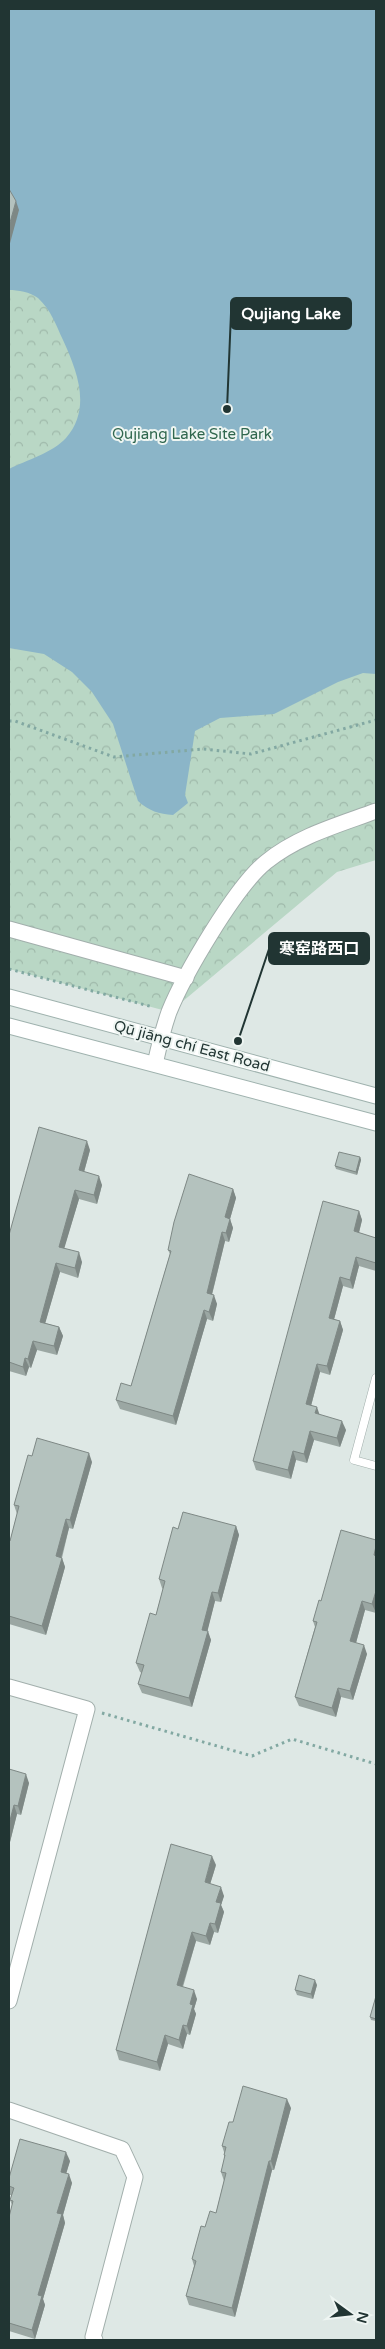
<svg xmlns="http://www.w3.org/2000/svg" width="385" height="2349" viewBox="0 0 385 2349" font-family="'Varela Round','Noto Sans SC',sans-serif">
<defs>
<pattern id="park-crowns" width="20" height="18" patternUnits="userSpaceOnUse" patternTransform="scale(1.25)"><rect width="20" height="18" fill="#b9d7c5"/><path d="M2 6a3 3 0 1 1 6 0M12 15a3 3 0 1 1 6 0" fill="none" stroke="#9fb9aa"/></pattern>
</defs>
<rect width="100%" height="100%" fill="#dee8e5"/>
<!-- park -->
<path fill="url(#park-crowns)" d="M9,9H376V860L337,872L170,1012L9,969Z"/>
<!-- water -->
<path fill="#8bb5c8" d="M9,9H376V674L363,673L338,682L274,714L220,718L195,731L185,795L188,803L173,815C159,814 149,811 138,801L113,724L92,692L72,672L44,654L9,648V469C27,460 52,453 66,438C92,408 77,371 63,340C56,325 51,310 38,298C30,292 18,290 9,290Z"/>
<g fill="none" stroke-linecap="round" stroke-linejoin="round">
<defs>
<path id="lane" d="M376,1378L354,1460L376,1466"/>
<g id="street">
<path d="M9,929L186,978"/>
<path d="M155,1064C159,1046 163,1029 169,1012C184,975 235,887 266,862C298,836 338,825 376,811"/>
<path d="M9,1687L87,1709L9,2001"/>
<path d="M9,2110L122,2149L135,2177L93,2337L95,2340"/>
</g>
<g id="secondary">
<path d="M9,997L376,1096"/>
<path d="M9,1026L376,1123"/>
</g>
</defs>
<!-- lane casing -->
<use href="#lane" stroke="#a2afac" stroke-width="9"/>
<!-- street casing -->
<use href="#street" stroke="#a2afac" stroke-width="17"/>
<!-- secondary casing -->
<use href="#secondary" stroke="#9fb2ae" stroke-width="17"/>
<!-- path -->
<g stroke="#82a8a2" stroke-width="3" stroke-dasharray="2.5 4" stroke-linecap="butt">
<path d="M9,721H15L114,757L203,749L251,754L376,720"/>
<path d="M9,969L153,1007"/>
<path d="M102,1713L252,1756L292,1739L376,1764"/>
</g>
<!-- lane -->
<use href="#lane" stroke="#fff" stroke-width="8"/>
<!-- street -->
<use href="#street" stroke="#fff" stroke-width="15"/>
<!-- secondary -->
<use href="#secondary" stroke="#fff" stroke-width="15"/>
</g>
<!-- wall -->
<g fill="#9ba7a3">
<path d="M90,1150L84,1172L102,1185L97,1204L79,1199L64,1248L82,1262L78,1278L60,1272L45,1323L59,1327L63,1336L57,1355L37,1350L31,1368L29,1367L26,1376L9,1371V1235Z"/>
<path d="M360,1157L361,1160L357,1175L336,1169L335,1166Z"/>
<path d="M233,1189L236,1198L230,1219L233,1228L229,1242L225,1241L212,1295L217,1304L213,1321L207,1319L176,1425L120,1409L116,1400L131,1386L170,1254L168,1250Z"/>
<path d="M359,1211L362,1220L359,1233L376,1238V1271L359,1266L353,1289L343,1286L334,1319L340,1321L343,1330L330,1375L320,1372L311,1406L319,1414L346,1430L340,1447L314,1440L307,1463L296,1460L291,1479L256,1470L253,1461Z"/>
<path d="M32,1456L92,1462L73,1529L69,1528L62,1558L65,1567L46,1635L9,1624V1541H10L17,1514L14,1505Z"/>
<path d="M236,1526L239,1535L221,1602L215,1601L207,1631L211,1640L192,1707L142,1693L138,1684L142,1673L140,1672L136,1663L156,1615L163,1589L162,1588L159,1579L178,1529Z"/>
<path d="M376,1540V1613L365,1610L356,1643L367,1654L353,1700L341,1697L336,1717L299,1706L295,1697L315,1627L313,1621L321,1601Z"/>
<path d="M9,1769L29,1783L21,1815L17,1814L9,1846Z"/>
<path d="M216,1865L210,1884L224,1896L221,1905L224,1912L218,1933L214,1932L210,1945L196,1941L183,1987L197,1999L194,2009L196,2014L190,2035L187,2034L183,2049L168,2044L160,2071L119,2060L116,2050Z"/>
<path d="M317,1985L313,1999L297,1995L295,1990Z"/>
<path d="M376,1996V2021L371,2020L370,2017Z"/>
<path d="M291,2108L274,2170H272L235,2317L189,2305L186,2296L194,2266L192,2259L205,2227L216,2213L224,2181L221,2172L225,2158L224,2155V2152L222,2146L233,2122Z"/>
<path d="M70,2161L66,2173L72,2183L63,2215L65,2223L43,2299L45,2305L35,2339L9,2331V2217L12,2205L10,2200L12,2195H10L9,2191V2178Z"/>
</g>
<!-- shaded-wall -->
<g fill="#7e8885">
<path d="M16,201L19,210L9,247V226Z"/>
<path d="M87,1141L90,1150L82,1179L79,1170Z"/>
<path d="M360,1157L361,1160L357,1175L356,1172Z"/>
<path d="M99,1176L102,1185L97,1204L94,1195Z"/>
<path d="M233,1189L236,1198L230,1219L233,1228L229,1242L226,1233L225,1217Z"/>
<path d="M75,1190L79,1199L62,1256L59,1247Z"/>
<path d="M359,1211L362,1220L357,1240L354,1231Z"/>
<path d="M222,1232L225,1241L210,1302L207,1293Z"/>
<path d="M79,1252L82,1262L78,1278L75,1268Z"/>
<path d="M356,1257L359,1266L353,1289L350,1280Z"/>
<path d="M56,1263L60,1272L43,1331L40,1322Z"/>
<path d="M340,1277L343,1286L332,1327L329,1318Z"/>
<path d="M214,1295L217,1304L213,1321L209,1312Z"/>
<path d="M204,1310L207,1319L176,1425L173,1416Z"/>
<path d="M340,1321L343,1330L330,1375L327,1366Z"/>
<path d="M59,1327L63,1336L57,1355L54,1346Z"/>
<path d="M33,1341L37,1350L31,1368L28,1359Z"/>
<path d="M25,1358L29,1367L26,1376L23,1367Z"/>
<path d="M317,1364L320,1372L309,1413L306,1404Z"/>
<path d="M317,1407L320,1416L315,1413Z"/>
<path d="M342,1421L346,1430L340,1447L337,1438Z"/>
<path d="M310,1431L314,1440L307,1463L304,1454Z"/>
<path d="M293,1451L296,1460L291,1479L288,1470Z"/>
<path d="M89,1453L92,1462L73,1529L70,1520Z"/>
<path d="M66,1519L69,1528L60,1562L62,1558L65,1567L46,1635L42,1626L56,1556Z"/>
<path d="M236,1526L239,1535L221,1602L218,1593Z"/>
<path d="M376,1546V1563L374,1555Z"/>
<path d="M376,1591V1613L372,1604Z"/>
<path d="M212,1592L215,1601L206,1637L208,1631L211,1640L192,1707L189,1698L202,1630Z"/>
<path d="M362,1601L365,1610L354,1650L350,1641Z"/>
<path d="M364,1645L367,1654L353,1700L350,1691Z"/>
<path d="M338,1688L341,1697L336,1717L332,1708Z"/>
<path d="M26,1774L29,1783L21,1815L18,1806Z"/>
<path d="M14,1805L17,1814L9,1846V1824Z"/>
<path d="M212,1856L216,1865L208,1891L205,1882Z"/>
<path d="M221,1887L224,1896L221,1905L224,1912L218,1933L215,1924L216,1902Z"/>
<path d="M210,1923L214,1932L210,1945L206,1936Z"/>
<path d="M192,1932L196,1941L180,1994L177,1985Z"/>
<path d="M315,1980L317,1985L313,1999L311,1994Z"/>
<path d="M194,1990L197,1999L194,2009L196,2014L190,2035L187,2026L190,2004Z"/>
<path d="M183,2025L187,2034L183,2049L179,2040Z"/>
<path d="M165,2035L168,2044L160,2071L157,2062Z"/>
<path d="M287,2099L291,2108L274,2170L271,2161Z"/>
<path d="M66,2152L70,2161L64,2181L61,2172Z"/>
<path d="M269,2161L272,2170L235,2317L232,2308Z"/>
<path d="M69,2174L72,2183L63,2215L65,2223L43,2299L45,2305L35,2339L32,2330L38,2295L57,2213Z"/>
</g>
<!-- building -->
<g fill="#b4c2be" stroke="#7e8885">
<path d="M9,189L16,201L9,226Z"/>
<path d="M39,1127L87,1141L79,1170L99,1176L94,1195L75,1190L59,1247L79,1252L75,1268L56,1263L40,1322L59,1327L54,1346L33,1341L28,1359L25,1358L23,1367L9,1362V1235Z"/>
<path d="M339,1152L360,1157L356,1172L335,1166Z"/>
<path d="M189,1174L233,1189L225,1217L230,1219L226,1233L222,1232L207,1293L214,1295L209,1312L204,1310L173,1416L116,1400L121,1383L131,1386L171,1251L168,1250L174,1222Z"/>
<path d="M323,1201L359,1211L354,1231L376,1238V1263L356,1257L350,1280L340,1277L329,1318L340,1321L327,1366L317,1364L306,1404L317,1407L315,1413L342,1421L337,1438L310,1431L304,1454L293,1451L288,1470L253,1461Z"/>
<path d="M37,1438L89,1453L70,1520L66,1519L56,1556L62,1558L42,1626L9,1616V1541H10L19,1506L14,1505L28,1455L32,1456Z"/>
<path d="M183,1512L236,1526L218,1593L212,1592L202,1630L208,1631L189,1698L138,1684L144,1665L136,1663L150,1613L156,1615L165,1581L159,1579L173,1527L178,1529Z"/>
<path d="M341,1530L376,1540V1546L374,1555L376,1556V1591L372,1604L362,1601L350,1641L364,1645L350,1691L338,1688L332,1708L295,1697L317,1622L313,1621L319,1600L321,1601Z"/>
<path d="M9,1769L26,1774L18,1806L14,1805L9,1824Z"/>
<path d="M171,1844L212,1856L205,1882L221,1887L216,1902L221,1903L215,1924L210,1923L206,1936L192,1932L177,1985L194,1990L190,2004L193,2005L187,2026L183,2025L179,2040L165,2035L157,2062L116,2050Z"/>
<path d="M299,1975L315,1980L311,1994L295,1990Z"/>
<path d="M376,1996V2019L370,2017Z"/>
<path d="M243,2086L287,2099L271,2161H269L232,2308L186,2296L196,2261L192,2259L201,2226L205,2227L210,2211L216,2213L226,2173L221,2172L225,2155H224L226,2147L222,2146L229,2122H233Z"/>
<path d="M20,2139L66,2152L61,2172L69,2174L57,2213L62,2214L38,2295L42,2296L32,2330L9,2323V2217L13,2201L10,2200L14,2188L9,2186V2178Z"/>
</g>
<g text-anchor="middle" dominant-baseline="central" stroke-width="4" stroke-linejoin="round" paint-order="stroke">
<!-- park labels -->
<g font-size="15" fill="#30674e" stroke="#eef5f2">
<text x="192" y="434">Qujiang Lake Site Park</text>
</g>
<!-- street labels -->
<g font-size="15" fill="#213533" stroke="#eef5f2">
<text transform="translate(192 1046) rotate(15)">Qū jiāng chí East Road</text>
</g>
</g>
<!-- callouts -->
<path fill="none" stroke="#213533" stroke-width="2" d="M227 409L231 313M238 1041L269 949"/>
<g fill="#213533" stroke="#eef5f2" stroke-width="2">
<circle cx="227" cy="409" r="5"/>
<circle cx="238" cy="1041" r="5"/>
</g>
<g fill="#213533" stroke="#213533" stroke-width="2">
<rect x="231" y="298" width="120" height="31" rx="5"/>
<rect x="269" y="933" width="100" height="31" rx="5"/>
</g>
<g font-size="16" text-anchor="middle" font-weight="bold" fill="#fff">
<text x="291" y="319">Qujiang Lake</text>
<text x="319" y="954">寒窑路西口</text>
</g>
<!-- border -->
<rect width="385" height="2349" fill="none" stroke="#213533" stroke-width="20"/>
<!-- north arrow -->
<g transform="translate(350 2314) rotate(105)" stroke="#eef5f2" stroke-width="4" paint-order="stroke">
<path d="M0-4L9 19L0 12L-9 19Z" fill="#213533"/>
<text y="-8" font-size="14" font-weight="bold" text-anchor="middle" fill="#213533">N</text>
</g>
</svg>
